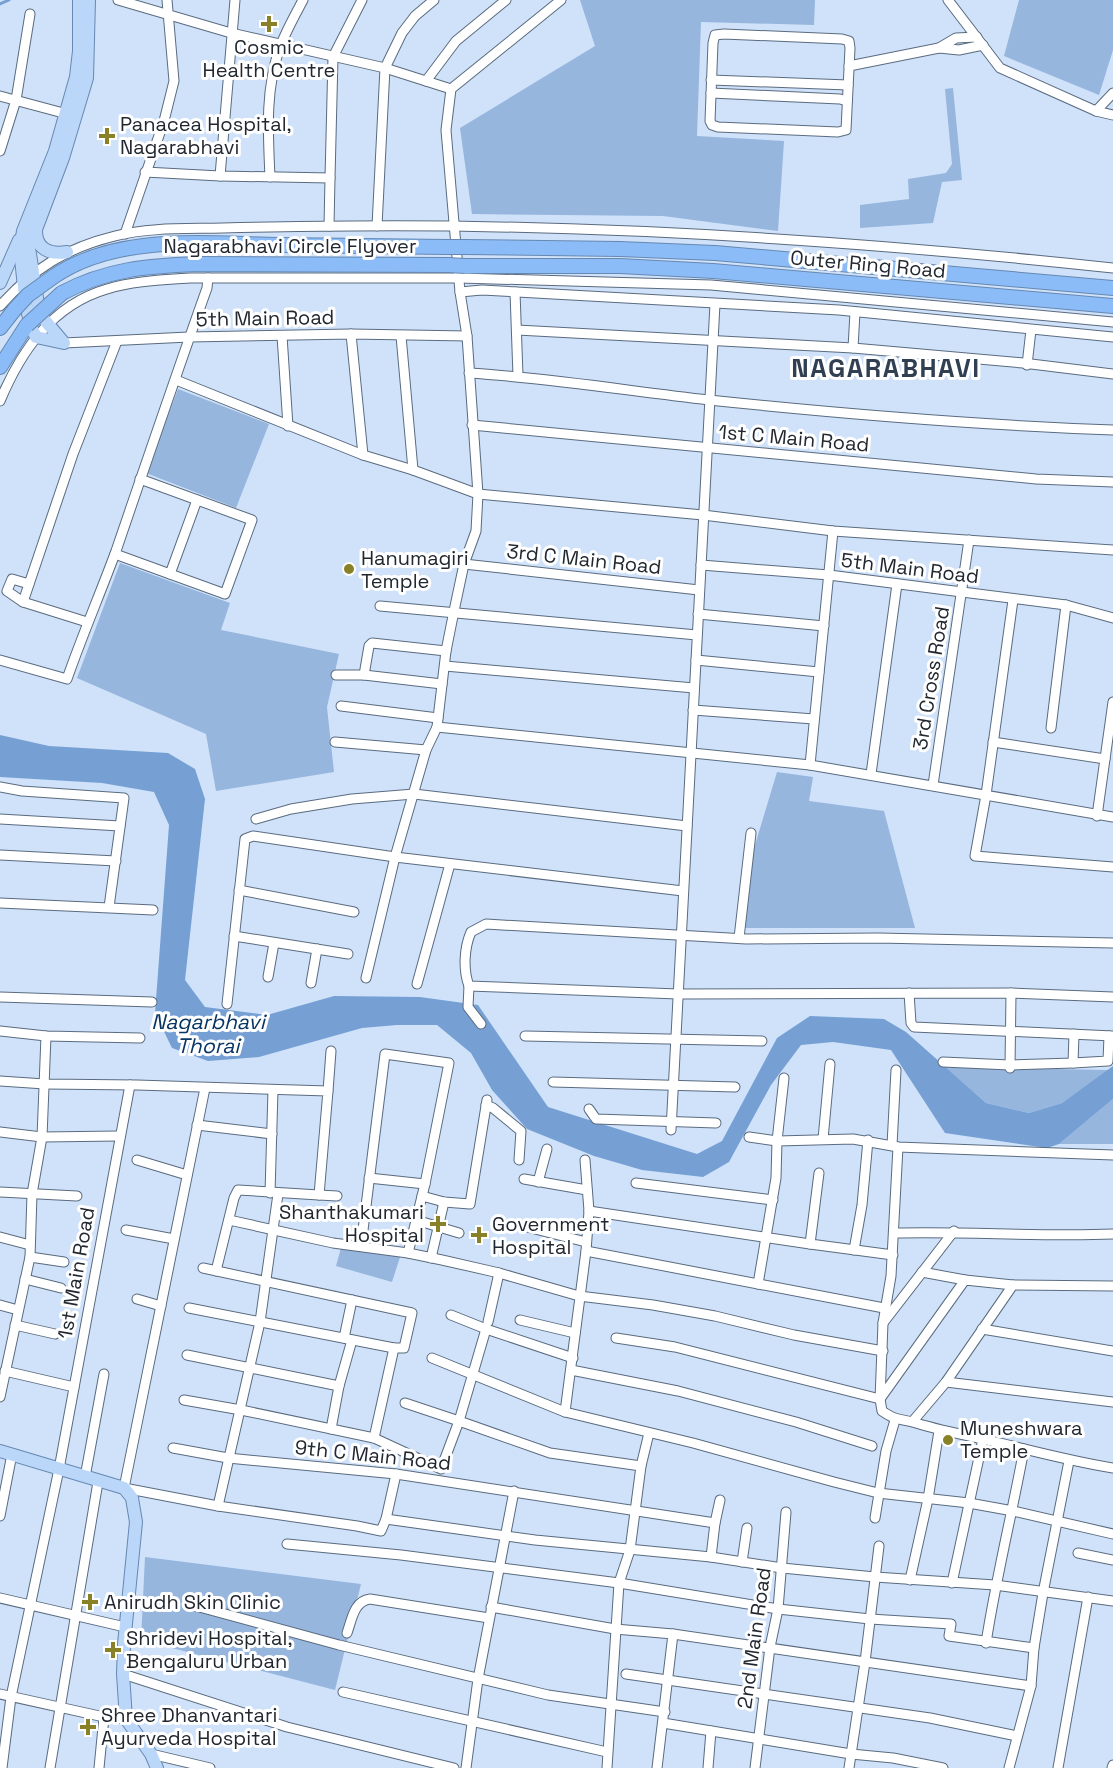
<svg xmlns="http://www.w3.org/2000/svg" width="1113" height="1768" viewBox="0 0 1113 1768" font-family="'Space Grotesk',sans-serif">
<rect width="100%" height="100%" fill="#cfe2fa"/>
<!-- green -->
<g fill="#96b6de">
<path d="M580,0H815L814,25L701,22L697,136L784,141L778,231L663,216L472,214L460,128L595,46Z"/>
<path d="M1019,0H1113V50L1099,95L1004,56Z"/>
<path d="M953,88L962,180L942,182L933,223L860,228V205L909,199L908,179L946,173L952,164L945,89Z"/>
<path d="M178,389L269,424L236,508L146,473Z"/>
<path d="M120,563L230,603L221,630L339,654L327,707L334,772L216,791L206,734L77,678Z"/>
<path d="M777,772L813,777L809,801L884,811L915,928H743L752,855Z"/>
<path d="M945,1067L1109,1070L1062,1103L1029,1113L986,1103Z"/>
<path d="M1113,1099V1144H1059Z"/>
<path d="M344,1237L361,1246L401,1254L392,1282L336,1266Z"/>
<path d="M145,1557L361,1584L335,1690L141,1640Z"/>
</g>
<!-- water -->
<path fill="#76a0d4" d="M0,735L49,746L168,753L195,769L205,799L185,980L205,1007L267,1015L334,996L420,997L478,1005L548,1107L697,1154L722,1141L777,1038L810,1016L884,1019L906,1032L986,1103L1029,1113L1062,1103L1113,1066V1099L1059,1144L1047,1148L945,1133L891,1050L833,1042L801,1045L771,1085L729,1162L703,1177L642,1170L594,1156L527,1129L492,1090L471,1053L437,1025H397L362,1028L259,1057L208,1061L172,1048L155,1013L169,825L154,792L102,783L0,777Z"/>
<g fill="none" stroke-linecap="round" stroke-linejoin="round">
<!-- stream -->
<path stroke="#76a0d4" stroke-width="3" d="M0,4L9,0"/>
<defs>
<g id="minor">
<path d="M118,0L231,33L385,68L451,89"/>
<path d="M948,0L1000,68L1096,111L1113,115"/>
<path d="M724,34L842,39L849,41L850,48L846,130L838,132L718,127L712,125L710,121L713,43L715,35Z"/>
<path d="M939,48L959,50L983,45"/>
<path d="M849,66L939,48L956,38L977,37"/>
<path d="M711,80L848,85"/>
<path d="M426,81L456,41L506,0"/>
<path d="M711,93L840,99L847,101"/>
<path d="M0,96L67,114"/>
<path d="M1096,111L1113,93"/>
<path d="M0,151L16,100L30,14"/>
<path d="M145,172L220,176L330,178L329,226"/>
<path d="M220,176L235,0"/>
<path d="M270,177C268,133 265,89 280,47C286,31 295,15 303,0"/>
<path d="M330,178L333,57L362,0"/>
<path d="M377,226L385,68L402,33L415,16L434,0"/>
<path d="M125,234L164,121L174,81L167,0"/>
<path d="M460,292L482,290L839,310L1113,337"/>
<path d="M515,292L518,376"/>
<path d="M0,306C34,268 66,248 115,236C150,227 187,229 223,228C267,227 311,226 354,226C608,224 861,241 1113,268"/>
<path d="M517,330L853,348L1023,363L1113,374"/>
<path d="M351,334L363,455"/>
<path d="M282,336L288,426"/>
<path d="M401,336L413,470"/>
<path d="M64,343L189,337L351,334L467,336"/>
<path d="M853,348L855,312"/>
<path d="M1027,365L1031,330"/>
<path d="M469,373C550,378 629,391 709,400C843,414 978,425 1113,430"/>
<path d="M176,380L363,455L413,470L478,494L703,515L833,531L1113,550"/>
<path d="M0,401C21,351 52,305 107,289C133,281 162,280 189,278H459L711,285L1113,322"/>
<path d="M472,425L1036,479L1113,482"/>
<path d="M115,554L225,594L252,520L140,479"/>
<path d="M464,564L699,590"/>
<path d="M701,565L829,575L962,592L1066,605L1113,618"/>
<path d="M170,574L197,500"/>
<path d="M1013,600L986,795L975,856L1113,867"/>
<path d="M23,602L7,591L12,579L29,584"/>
<path d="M380,606L697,635"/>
<path d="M698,614L824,626"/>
<path d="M87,622L23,602L73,454L117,341"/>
<path d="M0,660L67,679C82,636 100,594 116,551C146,463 176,375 207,288L208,278"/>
<path d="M696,660L819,672"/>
<path d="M445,666L694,688"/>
<path d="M336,675H364L369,646L372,643L446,651"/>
<path d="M364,675L442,684"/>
<path d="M341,706L438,718"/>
<path d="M693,710L814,719"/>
<path d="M437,727L810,765L1113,817"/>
<path d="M1051,728L1066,605"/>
<path d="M335,742L426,750"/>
<path d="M993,742L1105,759"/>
<path d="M810,765L833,531"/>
<path d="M871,774L897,584"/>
<path d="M933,785L969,540"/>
<path d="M0,787L22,791L124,798L109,907"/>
<path d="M1097,816L1113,702"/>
<path d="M0,819L120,826"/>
<path d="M256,819L291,809L352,799L414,794L687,826"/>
<path d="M0,855L116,861"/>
<path d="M239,890L354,912"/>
<path d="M0,903L153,910"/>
<path d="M234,936L348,954"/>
<path d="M739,938L751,833"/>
<path d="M1113,943L878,938L746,939L486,924L471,932C464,948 463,970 469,986L678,994L1011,993L1113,997"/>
<path d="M268,977L274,943"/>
<path d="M366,978L395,857L426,750L437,727L446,651L454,611L464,564L476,531L478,494L467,336L460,292L446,130L451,89L561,0"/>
<path d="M311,983L317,949"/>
<path d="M417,984L450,864"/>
<path d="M469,986L468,1007L481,1024"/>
<path d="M909,993L911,1023L914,1027L1113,1036"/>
<path d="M0,997L152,1002"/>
<path d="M227,1004L245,839L253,836L395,857L683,891"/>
<path d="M0,1031L46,1036L140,1038"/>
<path d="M525,1036L762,1041"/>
<path d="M943,1062L1010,1065L1073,1063L1074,1034"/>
<path d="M1073,1063L1108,1061L1109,1036"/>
<path d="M1010,1068L1011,993"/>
<path d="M0,1081L45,1084L137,1085L328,1091L319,1195L238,1190L234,1198L216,1271"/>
<path d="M553,1082L735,1087"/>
<path d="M205,1088L124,1488L218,1506L357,1526L381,1531L386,1519L535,1540L711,1557L782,1568L875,1577L995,1585L1113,1601"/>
<path d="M328,1091L331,1051"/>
<path d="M486,1105L493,1108L521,1131L519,1160"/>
<path d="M589,1109L596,1119L716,1123"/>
<path d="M197,1125L272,1134"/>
<path d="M671,1130L715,304"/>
<path d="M0,1132L42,1137L119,1136"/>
<path d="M749,1137L777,1141L853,1139L898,1147L1113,1155"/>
<path d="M823,1139L830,1064"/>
<path d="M892,1145L896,1070"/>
<path d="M898,1147L891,1276L883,1323L880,1399L882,1411C898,1422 900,1418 916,1423C939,1430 959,1434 983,1439C1026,1449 1069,1461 1113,1468"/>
<path d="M137,1160L187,1175"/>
<path d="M819,1173L810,1244L893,1255"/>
<path d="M369,1178L425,1184"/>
<path d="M524,1179L587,1190"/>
<path d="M538,1182L547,1149"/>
<path d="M636,1183L773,1200"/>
<path d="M0,1192L77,1196"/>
<path d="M270,1193L273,1090"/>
<path d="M319,1195L337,1196"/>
<path d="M422,1196L444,1202L470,1204L487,1100"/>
<path d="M589,1211L810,1244"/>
<path d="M229,1220L333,1243L408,1253L442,1260L499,1273L579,1296L653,1305L715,1316L794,1335L883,1351"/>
<path d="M416,1220L459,1233"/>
<path d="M527,1227L586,1242"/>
<path d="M126,1230L174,1239"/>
<path d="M894,1233C967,1231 1040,1237 1113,1234"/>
<path d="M0,1237L30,1245"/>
<path d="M361,1246L385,1054L449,1063L425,1184L408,1253"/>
<path d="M854,1250L862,1205L868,1140"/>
<path d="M586,1251L884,1308"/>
<path d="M30,1257L64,1262"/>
<path d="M431,1258L444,1202"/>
<path d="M922,1272L965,1280"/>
<path d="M25,1279L61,1288"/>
<path d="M758,1284L776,1178L777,1141L784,1078"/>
<path d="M137,1299L161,1306"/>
<path d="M0,1305L18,1310"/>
<path d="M189,1308L394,1348H404L412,1313L203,1268"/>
<path d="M451,1315L486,1329L573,1358"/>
<path d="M520,1320L575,1333"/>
<path d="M488,1322L499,1273"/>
<path d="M883,1323L954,1231"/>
<path d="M15,1325L55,1334"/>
<path d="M982,1329L1113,1351"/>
<path d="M344,1338L352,1300"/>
<path d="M616,1338L675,1347L880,1399L965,1280L1013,1285L1113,1286"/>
<path d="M187,1355L339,1386"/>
<path d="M432,1358L565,1412L693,1443L834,1482L878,1493L969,1503L1013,1511L1113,1534"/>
<path d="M571,1370L678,1391L796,1422L872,1446"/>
<path d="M5,1371L74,1387"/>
<path d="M946,1382L1113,1402"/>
<path d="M0,1397L30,1257L32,1194L42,1137L46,1036"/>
<path d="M184,1400L241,1410L374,1438L441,1469L459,1421L550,1453L641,1466L630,1550L619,1583L607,1768"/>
<path d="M405,1403L459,1421L486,1329"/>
<path d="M565,1412L586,1251L589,1211L585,1160"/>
<path d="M913,1421L946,1382L1013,1285"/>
<path d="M331,1429L339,1386L352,1340"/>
<path d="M374,1438L394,1348"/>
<path d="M173,1448L228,1458L396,1474L715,1523L711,1557"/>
<path d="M641,1466L649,1433"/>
<path d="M85,1477L104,1374"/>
<path d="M218,1506L260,1322L278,1194"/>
<path d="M0,1516L12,1454"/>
<path d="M875,1518L886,1451L895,1420"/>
<path d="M386,1519L396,1474"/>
<path d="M715,1523L720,1500"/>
<path d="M287,1544L401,1555L619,1583L778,1609L870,1619L951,1624L949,1636L1034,1648"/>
<path d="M1078,1553L1113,1560"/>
<path d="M742,1562L747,1528"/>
<path d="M910,1580L928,1499L939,1431"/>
<path d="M952,1583L983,1439"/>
<path d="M0,1598L125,1627"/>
<path d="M192,1605L339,1645L548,1695L665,1712"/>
<path d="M491,1607L615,1629L673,1634L657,1768"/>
<path d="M347,1633C352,1619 354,1601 370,1599L489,1618"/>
<path d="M673,1634L1031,1686"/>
<path d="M986,1643C996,1578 1012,1514 1024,1449"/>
<path d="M123,1674L287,1727L454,1768"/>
<path d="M626,1674L930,1718L1017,1736"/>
<path d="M343,1692L607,1752"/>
<path d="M0,1694L104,1717L126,1719"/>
<path d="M663,1723L851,1754L893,1758L943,1768"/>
<path d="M151,1754L210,1768"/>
<path d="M2,1768L11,1697L59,1469L130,1085"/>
<path d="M50,1768L98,1482"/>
<path d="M99,1768L104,1717"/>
<path d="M466,1768L478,1679L514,1491"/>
<path d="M708,1768L711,1731"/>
<path d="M755,1768L770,1647L778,1609L786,1512"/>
<path d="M849,1768L865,1662L879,1546"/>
<path d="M1009,1768L1031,1686L1034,1648L1043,1593L1069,1461"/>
<path d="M1058,1768L1088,1597"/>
<path d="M1112,1768L1113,1765"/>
</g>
<g id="major">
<path d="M79,0V51L76,77L55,151L23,231L20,249L26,306L32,329L36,337L64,343L43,318L39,310L29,248L63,158L87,78L89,0"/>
<path d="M36,229C35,249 50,255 67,252"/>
<path d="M0,283L19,240"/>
<path d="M0,1451L124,1488L132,1498L136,1522L124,1644L123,1674L126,1719L151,1754L157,1768"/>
</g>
<g id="highway">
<path d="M464,247L620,249L715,253L1113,288"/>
<path d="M465,266H620L713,271L1113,306"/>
<path d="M53,277C117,233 206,244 279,245C335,246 392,246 448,247"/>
<path d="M62,293C107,269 147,266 198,264L448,265"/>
<path d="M0,328L15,309"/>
<path d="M0,367L27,325"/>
</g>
</defs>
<!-- minor casing -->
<use href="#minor" stroke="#5a6b7f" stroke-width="11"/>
<!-- major casing -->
<use href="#major" stroke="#6688b1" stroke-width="14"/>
<!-- highway casing -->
<use href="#highway" stroke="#6688b1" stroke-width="16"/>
<!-- minor -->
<use href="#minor" stroke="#fff" stroke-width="9"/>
<!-- major -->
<use href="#major" stroke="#bad7fa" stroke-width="12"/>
<!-- highway -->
<use href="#highway" stroke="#8cbcf7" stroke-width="14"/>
<defs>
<g id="highway-bridge">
<path d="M448,247H464"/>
<path d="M448,265L465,266"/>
<path d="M15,309L28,295L53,277"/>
<path d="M27,325L62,293"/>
</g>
</defs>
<!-- highway-bridge casing -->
<use href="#highway-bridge" stroke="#6688b1" stroke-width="16" stroke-linecap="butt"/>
<!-- highway-bridge -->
<use href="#highway-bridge" stroke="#8cbcf7" stroke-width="14"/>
</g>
<!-- markers -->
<g fill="#898128" stroke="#fff" stroke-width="2">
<path d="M266 15h6v6h6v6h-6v6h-6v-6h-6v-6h6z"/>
<path d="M104 127h6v6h6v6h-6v6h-6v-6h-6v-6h6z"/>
<circle cx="349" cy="569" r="6"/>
<path d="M435 1215h6v6h6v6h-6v6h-6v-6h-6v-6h6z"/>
<path d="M476 1226h6v6h6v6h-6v6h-6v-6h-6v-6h6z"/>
<circle cx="948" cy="1440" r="6"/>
<path d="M87 1593h6v6h6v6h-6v6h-6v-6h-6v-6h6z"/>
<path d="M110 1641h6v6h6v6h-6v6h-6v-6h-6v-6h6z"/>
<path d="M85 1718h6v6h6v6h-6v6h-6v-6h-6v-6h6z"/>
</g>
<g text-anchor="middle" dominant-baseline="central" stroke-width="6" stroke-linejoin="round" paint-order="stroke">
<!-- poi labels -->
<g font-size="20" fill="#20272f" stroke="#fff" text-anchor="start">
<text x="269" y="47" text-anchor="middle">Cosmic<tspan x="269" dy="23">Health Centre</tspan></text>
<text x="120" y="124">Panacea Hospital,<tspan x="120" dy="23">Nagarabhavi</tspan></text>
<text x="361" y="558">Hanumagiri<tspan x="361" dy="23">Temple</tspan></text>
<text x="424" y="1212" text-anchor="end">Shanthakumari<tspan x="424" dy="23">Hospital</tspan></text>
<text x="492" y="1224">Government<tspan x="492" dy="23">Hospital</tspan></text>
<text x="960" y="1428">Muneshwara<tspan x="960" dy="23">Temple</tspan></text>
<text x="104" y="1602">Anirudh Skin Clinic</text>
<text x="126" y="1638">Shridevi Hospital,<tspan x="126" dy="23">Bengaluru Urban</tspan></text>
<text x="101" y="1715">Shree Dhanvantari<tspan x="101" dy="23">Ayurveda Hospital</tspan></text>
</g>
<!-- street labels -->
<g font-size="20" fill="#20272f" stroke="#fff">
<text x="290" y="246">Nagarabhavi Circle Flyover</text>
<text transform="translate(868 264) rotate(5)">Outer Ring Road</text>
<text transform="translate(265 318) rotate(-1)">5th Main Road</text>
<text transform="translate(794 438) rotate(5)">1st C Main Road</text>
<text transform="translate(584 559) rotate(6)">3rd C Main Road</text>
<text transform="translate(910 568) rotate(7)">5th Main Road</text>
<text transform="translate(931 678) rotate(-81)">3rd Cross Road</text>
<text transform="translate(76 1273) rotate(-80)">1st Main Road</text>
<text transform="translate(373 1455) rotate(6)">9th C Main Road</text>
<text transform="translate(754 1638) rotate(-82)">2nd Main Road</text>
</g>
<!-- water labels -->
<g font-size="21" font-style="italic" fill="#083564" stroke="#fff">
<text x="208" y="1021">Nagarbhavi<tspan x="208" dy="24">Thorai</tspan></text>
</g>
<!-- district labels -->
<g font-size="26" font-weight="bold" letter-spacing="1.5" fill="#303f52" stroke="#fff">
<text x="886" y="368">NAGARABHAVI</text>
</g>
</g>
</svg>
